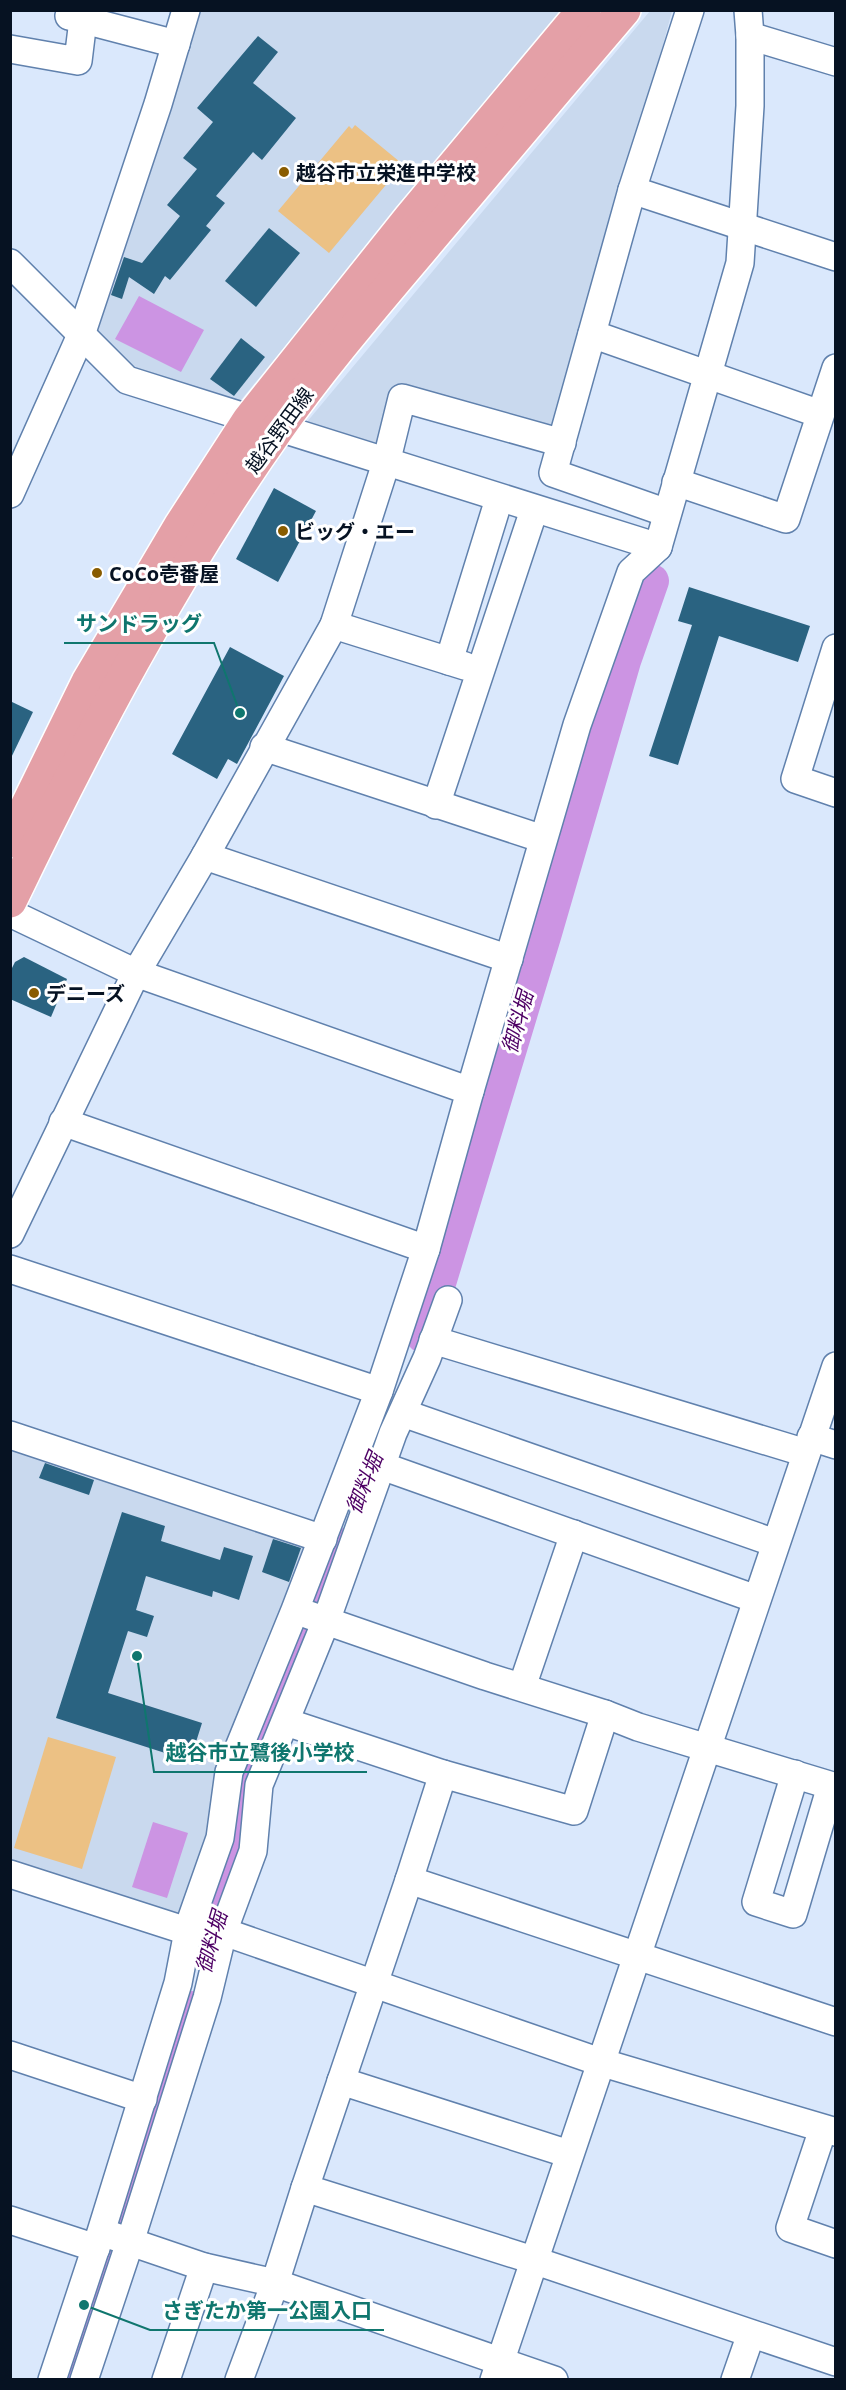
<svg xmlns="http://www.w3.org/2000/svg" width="846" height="2390" viewBox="0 0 846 2390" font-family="'Open Sans','Noto Sans JP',sans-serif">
<rect width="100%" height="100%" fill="#dae8fc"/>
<!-- built -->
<g fill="#c9d9ee">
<path d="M190,11H561L232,411L132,374L88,333Z"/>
<path d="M650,11H672L558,436L398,391L380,454L301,429Z"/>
<path d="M11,1446L307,1544L212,1835L181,1920L11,1863Z"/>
</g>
<!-- green -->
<g fill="#ecc184">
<path d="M355,125L400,162L397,165L400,168L329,253L278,211L349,126L352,129Z"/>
<path d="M48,1737L116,1757L82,1869L14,1848Z"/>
</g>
<!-- water -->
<g fill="#cc94e3">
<path d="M139,296L204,330L181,372L115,339Z"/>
<path d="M153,1822L188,1833L167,1898L132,1887Z"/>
</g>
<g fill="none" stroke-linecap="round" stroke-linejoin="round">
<!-- river -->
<g stroke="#cc94e3" stroke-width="34">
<path d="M423,1336L545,933L624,661L652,581"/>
<path d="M213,1934L242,1834L246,1775L340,1545"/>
<path d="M67,2380L191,2008"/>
</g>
</g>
<!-- building -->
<g fill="#2a6381">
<path d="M258,36L278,52L253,83L296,118L262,160L253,152L216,196L225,203L206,226L211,230L170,280L165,276L154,294L129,277L122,299L111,295L124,257L142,263L180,216L167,205L197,169L183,158L213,122L197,108Z"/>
<path d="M269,228L300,253L256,307L225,281Z"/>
<path d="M241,338L265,357L234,396L210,379Z"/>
<path d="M274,488L316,511L278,582L236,559Z"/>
<path d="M689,587L810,626L798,662L719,636L678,765L649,756L692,625L678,621Z"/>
<path d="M230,647L284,676L237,764L228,759L217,779L172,754Z"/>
<path d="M10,701L33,712L10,760Z"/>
<path d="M24,957L67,979L51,1017L10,999V972L15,962Z"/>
<path d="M45,1463L94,1480L89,1495L39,1478Z"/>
<path d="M122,1512L165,1526L161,1541L220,1560L224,1547L253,1556L239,1600L213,1591L212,1597L146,1576L136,1610L154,1616L147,1637L128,1631L108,1693L202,1723L190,1761L56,1718Z"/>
<path d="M273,1539L301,1548L289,1582L262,1572Z"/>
</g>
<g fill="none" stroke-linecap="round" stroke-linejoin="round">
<defs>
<g id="minor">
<path d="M71,10L69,16L176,44"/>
<path d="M750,36L836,62"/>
<path d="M10,49L78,61L83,20"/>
<path d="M632,190L836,257"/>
<path d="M10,263L127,380L658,547"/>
<path d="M592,334L820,414"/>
<path d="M676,482L786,519L836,368"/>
<path d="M10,494L81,335L158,104L186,10"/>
<path d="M667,513L553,473L632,190L690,10"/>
<path d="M334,625L465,666"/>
<path d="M836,648L795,779L836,793"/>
<path d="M449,661L499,499"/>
<path d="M264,747L543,839"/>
<path d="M436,805L534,510"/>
<path d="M205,856L509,959"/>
<path d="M10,913L136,973L470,1091L426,1249L379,1391L295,1610L229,1772L220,1838L189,1926L178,1983L101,2232L52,2380"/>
<path d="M470,1091L577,725L631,572L658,547L740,263L750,106V36L748,10"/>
<path d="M63,1122L426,1249"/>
<path d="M10,1234L136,973L205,856L334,625L386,463L402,398L562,443"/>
<path d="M10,1269L379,1391"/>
<path d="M433,1340L806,1453"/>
<path d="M403,1413L775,1543"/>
<path d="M10,1435L323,1539"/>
<path d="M811,1437L836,1445"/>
<path d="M382,1466L756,1599"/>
<path d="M309,1615L485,1676L605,1714L638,1727L836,1787"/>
<path d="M524,1681L574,1534"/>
<path d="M286,1722L443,1774L574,1811L605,1714"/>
<path d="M795,1774L756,1902L793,1914L831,1786"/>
<path d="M10,1874L187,1931"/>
<path d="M409,1880L836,2022"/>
<path d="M207,1926L600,2062L836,2132"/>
<path d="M10,2055L143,2099"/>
<path d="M341,2081L569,2154"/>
<path d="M823,2129L790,2228L836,2244"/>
<path d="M305,2188L533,2260L836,2362"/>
<path d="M10,2220L96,2248"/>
<path d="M113,2236L204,2267L275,2283L554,2380"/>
<path d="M84,2380L130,2242L207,1998L223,1932L253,1851L259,1785L326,1621L393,1433L427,1358L448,1300"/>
<path d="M166,2380L204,2267"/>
<path d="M239,2380L275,2283L305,2188L409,1880L443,1774"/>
<path d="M494,2380L836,1366"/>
<path d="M735,2380L751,2334"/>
</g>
<g id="major">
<path d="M10,841L88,682L181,525L249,420L411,217L584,10"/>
<path d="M10,901C89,737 171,580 276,431C323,364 377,302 430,239C494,163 559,86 624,10"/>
</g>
</defs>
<!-- minor casing -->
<use href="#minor" stroke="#6081ad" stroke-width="30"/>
<!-- major casing -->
<use href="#major" stroke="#fff" stroke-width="36"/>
<!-- minor -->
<use href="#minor" stroke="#fff" stroke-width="27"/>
<!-- major -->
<use href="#major" stroke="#e4a0a7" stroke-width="33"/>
</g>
<!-- markers -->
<g fill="#895c00" stroke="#fff" stroke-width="2">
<circle cx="284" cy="172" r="6"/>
<circle cx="283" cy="531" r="6"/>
<circle cx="97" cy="573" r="6"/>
<circle cx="34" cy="993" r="6"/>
</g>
<g text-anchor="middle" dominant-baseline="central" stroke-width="6" stroke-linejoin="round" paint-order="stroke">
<!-- poi labels -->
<g font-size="20" font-weight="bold" fill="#061222" stroke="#fff" text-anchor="start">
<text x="296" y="172">越谷市立栄進中学校</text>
<text x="295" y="531">ビッグ・エー</text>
<text x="109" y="573">CoCo壱番屋</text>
<text x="46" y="993">デニーズ</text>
</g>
<!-- street labels -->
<g font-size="20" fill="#061222" stroke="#fff">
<text transform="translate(279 430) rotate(-54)">越谷野田線</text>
</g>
<!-- water labels -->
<g font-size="21" font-style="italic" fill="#4e0165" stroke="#fff">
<text transform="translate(517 1022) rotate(-74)">御料堀</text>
<text transform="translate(364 1483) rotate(-68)">御料堀</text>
<text transform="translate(211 1942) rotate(-74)">御料堀</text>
</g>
</g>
<!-- callouts -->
<path fill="none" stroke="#0f766e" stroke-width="2" d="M240 713L214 643H64M137 1656L154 1772H367M84 2305L150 2330H384"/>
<g fill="#0f766e" stroke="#fff" stroke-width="2">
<circle cx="240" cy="713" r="6"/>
<circle cx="137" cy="1656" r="6"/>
<circle cx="84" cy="2305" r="6"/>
</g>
<g font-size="21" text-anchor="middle" font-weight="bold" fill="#0f766e" stroke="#fff" stroke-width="6" stroke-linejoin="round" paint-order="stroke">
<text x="139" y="631">サンドラッグ</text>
<text x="260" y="1760">越谷市立鷺後小学校</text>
<text x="267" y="2318">さぎたか第一公園入口</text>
</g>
<!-- border -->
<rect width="846" height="2390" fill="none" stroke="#061222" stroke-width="24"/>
</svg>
